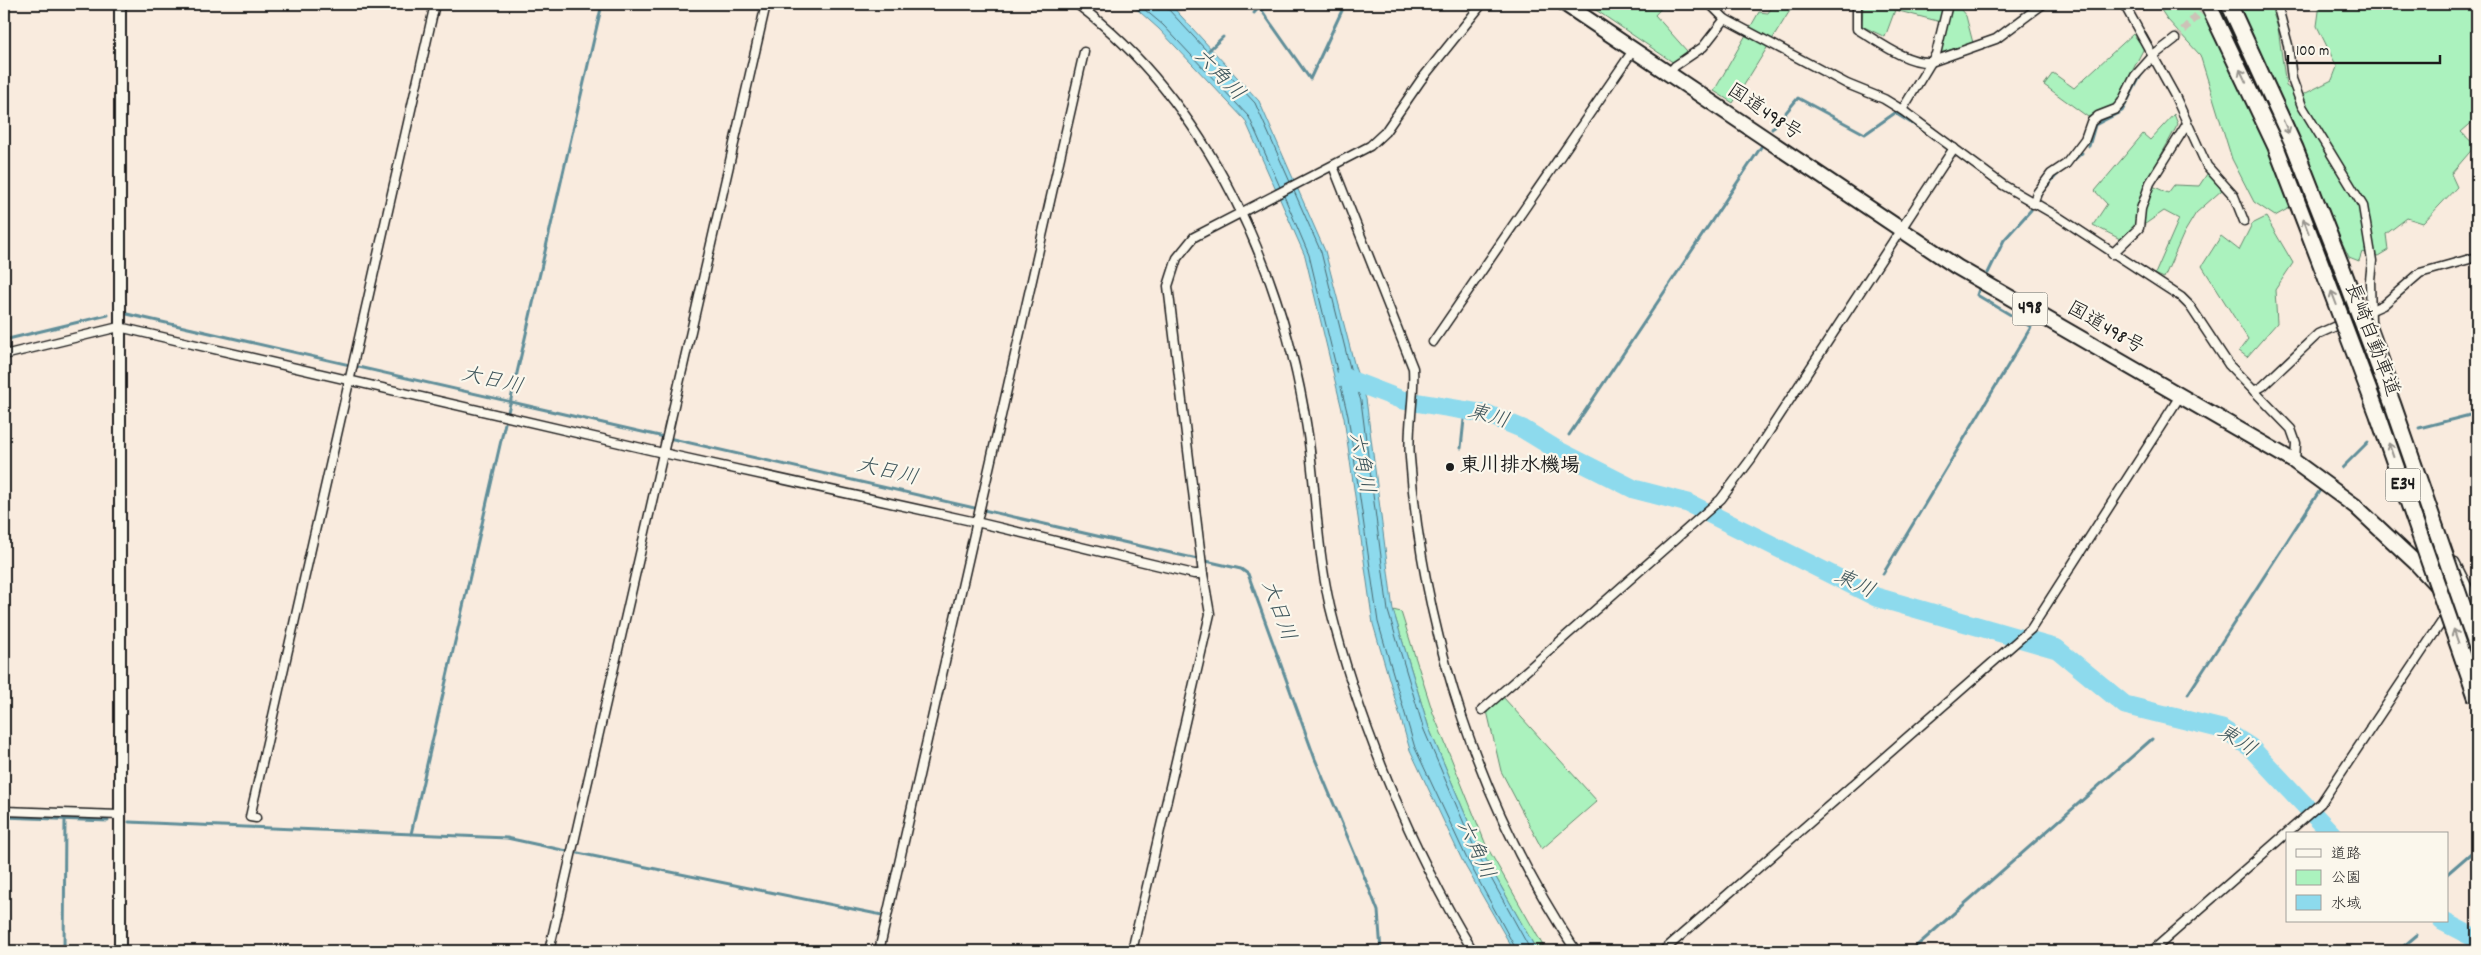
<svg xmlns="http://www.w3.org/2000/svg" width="2481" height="955" viewBox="0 0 2481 955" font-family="Dekko,'Klee One',sans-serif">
<rect width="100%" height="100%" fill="#f9ebde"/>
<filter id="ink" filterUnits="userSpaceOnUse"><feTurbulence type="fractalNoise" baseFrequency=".02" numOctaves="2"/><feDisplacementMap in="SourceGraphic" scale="10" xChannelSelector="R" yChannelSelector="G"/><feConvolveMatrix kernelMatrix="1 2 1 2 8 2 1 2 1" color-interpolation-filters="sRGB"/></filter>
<g filter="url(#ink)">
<!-- green -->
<g fill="#abf2be" stroke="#64876d">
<path d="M1587,4H1665L1655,15L1687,51L1674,63Z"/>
<path d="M1774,4H1794L1733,103L1714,91L1759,12L1768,13Z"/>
<path d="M1863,4H1956L1966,16L1973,43L1940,53L1945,23L1895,10L1885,37L1862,26Z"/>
<path d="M2157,4H2270L2278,28L2286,86L2300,96L2332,80L2337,67L2317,26L2320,4H2477V118L2461,132L2475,145L2477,144V148L2475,146L2451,174L2457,187L2423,223L2407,218L2386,234L2388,250L2378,256L2362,252L2359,261L2349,257L2318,192L2275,216L2254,202L2232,159L2200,55L2167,19Z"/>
<path d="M2133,34L2144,48L2115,105L2088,117L2044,85L2053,73L2074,88Z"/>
<path d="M2174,114L2178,124L2146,183L2168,193L2174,185L2199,186L2209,171L2222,190L2196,213L2184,233L2164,278L2155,274L2179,219L2164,211L2122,240L2093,225L2107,204L2095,191L2143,134L2150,140Z"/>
<path d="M2266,217L2293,263L2275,290L2277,323L2247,357L2239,351L2248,339L2202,266L2221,236L2239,250L2252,224Z"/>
<path d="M1393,610L1401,612L1433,713L1486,845L1546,951H1537L1479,847L1429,728Z"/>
<path d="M1503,697L1597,801L1542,849L1501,771L1487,711Z"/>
</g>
<!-- water -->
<path fill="#8ddaed" stroke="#608e99" d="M1131,4H1170L1259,101L1325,251L1355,367L1366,399L1393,610L1429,728L1479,847L1537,951H1514L1463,862L1410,750L1373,624L1344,418L1305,256L1245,120L1159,29Z"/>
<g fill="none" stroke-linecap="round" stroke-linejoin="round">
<!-- shore -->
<g stroke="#496870" stroke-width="1">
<path d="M1138,4L1163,25L1249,117L1280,187"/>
<path d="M1167,4L1168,9L1255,103L1290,182"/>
<path d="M1294,191L1321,252L1350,368L1361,401L1388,611L1424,730L1475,849L1531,951"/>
<path d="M1284,196L1309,255L1348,416L1378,622L1415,748L1467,859L1517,951"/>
</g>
<!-- stream -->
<g stroke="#608e99" stroke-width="3">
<path d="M1260,8L1310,79L1345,4"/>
<path d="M1254,13L1262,4"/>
<path d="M1209,50L1223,37"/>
<path d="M1772,129L1798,98L1865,134L1895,113L1929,134"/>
<path d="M2089,146L2095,125L2122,111L2141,75"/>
<path d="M2042,192L2055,177L2082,153"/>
<path d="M1988,273L2004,240L2031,210"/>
<path d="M127,314L1241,569L1248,574L1315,759L1371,893L1378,911L1381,951"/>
<path d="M4,340L108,315"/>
<path d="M508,412L602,4"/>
<path d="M2419,428L2474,414L2477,408"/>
<path d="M1569,435L1761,147"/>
<path d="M1461,448L1465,410"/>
<path d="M2342,468L2368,442"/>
<path d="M1883,574L2031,327L1977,295L1979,289"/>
<path d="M2188,694L2320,490"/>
<path d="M4,817L108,821"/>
<path d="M129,822L507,838L567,851"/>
<path d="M411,834L505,423"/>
<path d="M578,853L882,915"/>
<path d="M2447,874L2477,848"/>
<path d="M64,951L65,819"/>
<path d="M1911,951L2152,739"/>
<path d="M2398,951L2417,935"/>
</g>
<!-- river -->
<g stroke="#8ddaed" stroke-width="19">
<path d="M1345,378L1402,400L1487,414L1523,429L1559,451L1634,489L1688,503L1876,597L2057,649L2125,705L2222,729L2250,747L2332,834"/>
<path d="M2442,921L2473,937L2477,941"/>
</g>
<!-- minor-tunnel -->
<path stroke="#cdc2b7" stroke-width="8" stroke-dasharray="8 4" stroke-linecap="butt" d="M2175,39L2208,4"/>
<defs>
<g id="minor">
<path d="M1077,4C1210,104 1284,274 1308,435C1316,492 1317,550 1330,607C1358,721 1412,851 1473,951"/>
<path d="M1710,4L1725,19L1847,84L1884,99L1902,110L2003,185L2057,216L2181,297L2190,306L2229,365L2291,429L2296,443L2295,462"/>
<path d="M1857,4V29C1878,41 1906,64 1931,62L1996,39L2043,4"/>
<path d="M2124,4L2175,96L2207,166L2234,196L2244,221"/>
<path d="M2277,4L2288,45L2292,79L2302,106L2363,206L2372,261L2370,280L2371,322L2395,388"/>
<path d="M1669,73L1675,66L1703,47L1725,19"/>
<path d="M1902,110L1936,54L1948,4"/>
<path d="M1333,166L1413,368C1415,398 1407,428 1410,458C1423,633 1479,805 1576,951"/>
<path d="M2033,204L2037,193L2051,174L2066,164L2085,139L2091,122L2098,116L2116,109L2122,102L2135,76L2153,56L2175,39"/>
<path d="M2112,254L2139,228L2141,209L2150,183L2187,124"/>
<path d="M1433,342L1634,49"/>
<path d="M4,355L119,327L663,453L976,522L1194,574H1203"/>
<path d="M2254,391L2263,386L2318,334L2383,305L2420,273L2477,257"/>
<path d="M2455,562L2469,590L2477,628"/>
<path d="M1482,710L1721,499L1751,459L1954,148"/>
<path d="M4,811L119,815"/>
<path d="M256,818L250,817L435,4"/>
<path d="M549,951L766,4"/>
<path d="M879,951L1084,52"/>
<path d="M1132,951L1210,614L1203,574L1168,286L1177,258L1194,237L1370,146L1385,132L1421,80L1482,4"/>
<path d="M1663,951L2031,629L2180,396"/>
<path d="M2152,951L2321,803L2447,614"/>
</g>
<path id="tertiary" d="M120,4V951"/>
<path id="trunk" d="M1565,4L1957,267L2295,462L2355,506L2416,563L2467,618"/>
<g id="motorway">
<path d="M2208,4L2276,147L2324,272"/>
<path d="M2229,4L2295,148L2341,265"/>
</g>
</defs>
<!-- minor casing -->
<use href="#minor" stroke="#1c1c1c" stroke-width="11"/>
<!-- tertiary casing -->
<use href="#tertiary" stroke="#1c1c1c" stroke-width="14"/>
<!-- trunk casing -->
<use href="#trunk" stroke="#1c1c1c" stroke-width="18"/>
<!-- motorway casing -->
<use href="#motorway" stroke="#1c1c1c" stroke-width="19"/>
<!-- minor -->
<use href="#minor" stroke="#fbf7ec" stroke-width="8"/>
<!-- tertiary -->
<use href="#tertiary" stroke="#fbf7ec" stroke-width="10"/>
<!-- trunk -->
<use href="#trunk" stroke="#fbf7ec" stroke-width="14"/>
<!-- motorway -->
<use href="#motorway" stroke="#fbf7ec" stroke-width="15"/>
<defs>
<g id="motorway-bridge">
<path d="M2341,265L2393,405L2477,647"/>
<path d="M2324,272L2378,415L2477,699"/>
</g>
</defs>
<!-- motorway-bridge casing -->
<use href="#motorway-bridge" stroke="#1c1c1c" stroke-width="19" stroke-linecap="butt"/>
<!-- motorway-bridge -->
<use href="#motorway-bridge" stroke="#fbf7ec" stroke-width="15"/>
</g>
<!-- one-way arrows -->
<defs><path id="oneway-shaft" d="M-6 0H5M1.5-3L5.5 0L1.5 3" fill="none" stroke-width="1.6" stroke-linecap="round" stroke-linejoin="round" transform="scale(1.25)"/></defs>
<g stroke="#97948e">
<use href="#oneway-shaft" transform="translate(2243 76) rotate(-115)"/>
<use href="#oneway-shaft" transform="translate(2286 127) rotate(66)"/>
<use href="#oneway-shaft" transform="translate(2306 226) rotate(-111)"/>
<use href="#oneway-shaft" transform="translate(2334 298) rotate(-111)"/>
<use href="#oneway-shaft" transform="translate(2391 450) rotate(-109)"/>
<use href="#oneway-shaft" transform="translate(2456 636) rotate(-109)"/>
</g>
</g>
<!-- markers -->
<circle fill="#1c1c1c" stroke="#fbf7ec" stroke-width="2" cx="1450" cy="467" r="5"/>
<g text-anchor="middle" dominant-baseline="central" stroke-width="4.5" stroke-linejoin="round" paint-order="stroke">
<!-- shield labels -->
<g fill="#fbf7ec" stroke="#5f5e5a" stroke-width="1">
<rect x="2012.5" y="292.5" width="35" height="33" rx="4"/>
<rect x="2385.5" y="468.5" width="35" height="33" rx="4"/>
</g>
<g font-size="19" font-weight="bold" fill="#1c1c1c">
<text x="2030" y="309">498</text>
<text x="2403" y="485">E34</text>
</g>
<!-- street labels -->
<g font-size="20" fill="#1c1c1c" stroke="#fbf7ec">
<text transform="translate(1764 113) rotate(34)">国道498号</text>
<text transform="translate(2105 329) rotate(30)">国道498号</text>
<text transform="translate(2371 340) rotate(69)">長崎自動車道</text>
</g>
<!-- poi labels -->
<g font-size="20" font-weight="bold" fill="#1c1c1c" stroke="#fbf7ec" text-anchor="start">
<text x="1460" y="467">東川排水機場</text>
</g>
<!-- water labels -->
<g font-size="21" font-style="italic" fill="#3e555b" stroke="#fbf7ec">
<text transform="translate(1218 76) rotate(46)">六角川</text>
<text transform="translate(492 382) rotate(13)">大日川</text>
<text transform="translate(1488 418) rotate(16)">東川</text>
<text transform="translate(1360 463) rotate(79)">六角川</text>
<text transform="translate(887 473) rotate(13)">大日川</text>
<text transform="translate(1854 585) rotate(25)">東川</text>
<text transform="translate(1277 611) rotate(70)">大日川</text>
<text transform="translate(2236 742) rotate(33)">東川</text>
<text transform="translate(1474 850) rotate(65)">六角川</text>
</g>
</g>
<!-- margin -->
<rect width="2481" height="955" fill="none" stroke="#fbf7ec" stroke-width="20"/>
<rect x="10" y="10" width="2461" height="935" fill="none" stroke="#1c1c1c" stroke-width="2" filter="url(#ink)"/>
<!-- legend -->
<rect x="2286" y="832" width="162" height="90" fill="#fbf7ec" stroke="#a29f99"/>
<rect x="2296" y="849" width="25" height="8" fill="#fbf7ec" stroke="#a29f99"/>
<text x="2331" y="858" font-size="15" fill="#1c1c1c">道路</text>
<rect x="2296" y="870" width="25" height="15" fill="#abf2be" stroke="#a29f99"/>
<text x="2331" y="882" font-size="15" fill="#1c1c1c">公園</text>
<rect x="2296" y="895" width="25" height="15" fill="#8ddaed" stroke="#a29f99"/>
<text x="2331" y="908" font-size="15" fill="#1c1c1c">水域</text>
<!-- scale -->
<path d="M2288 55v8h152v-8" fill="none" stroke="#1c1c1c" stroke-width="2.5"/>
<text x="2296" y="55" font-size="15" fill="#1c1c1c" stroke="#fbf7ec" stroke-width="4" paint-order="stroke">100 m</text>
</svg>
